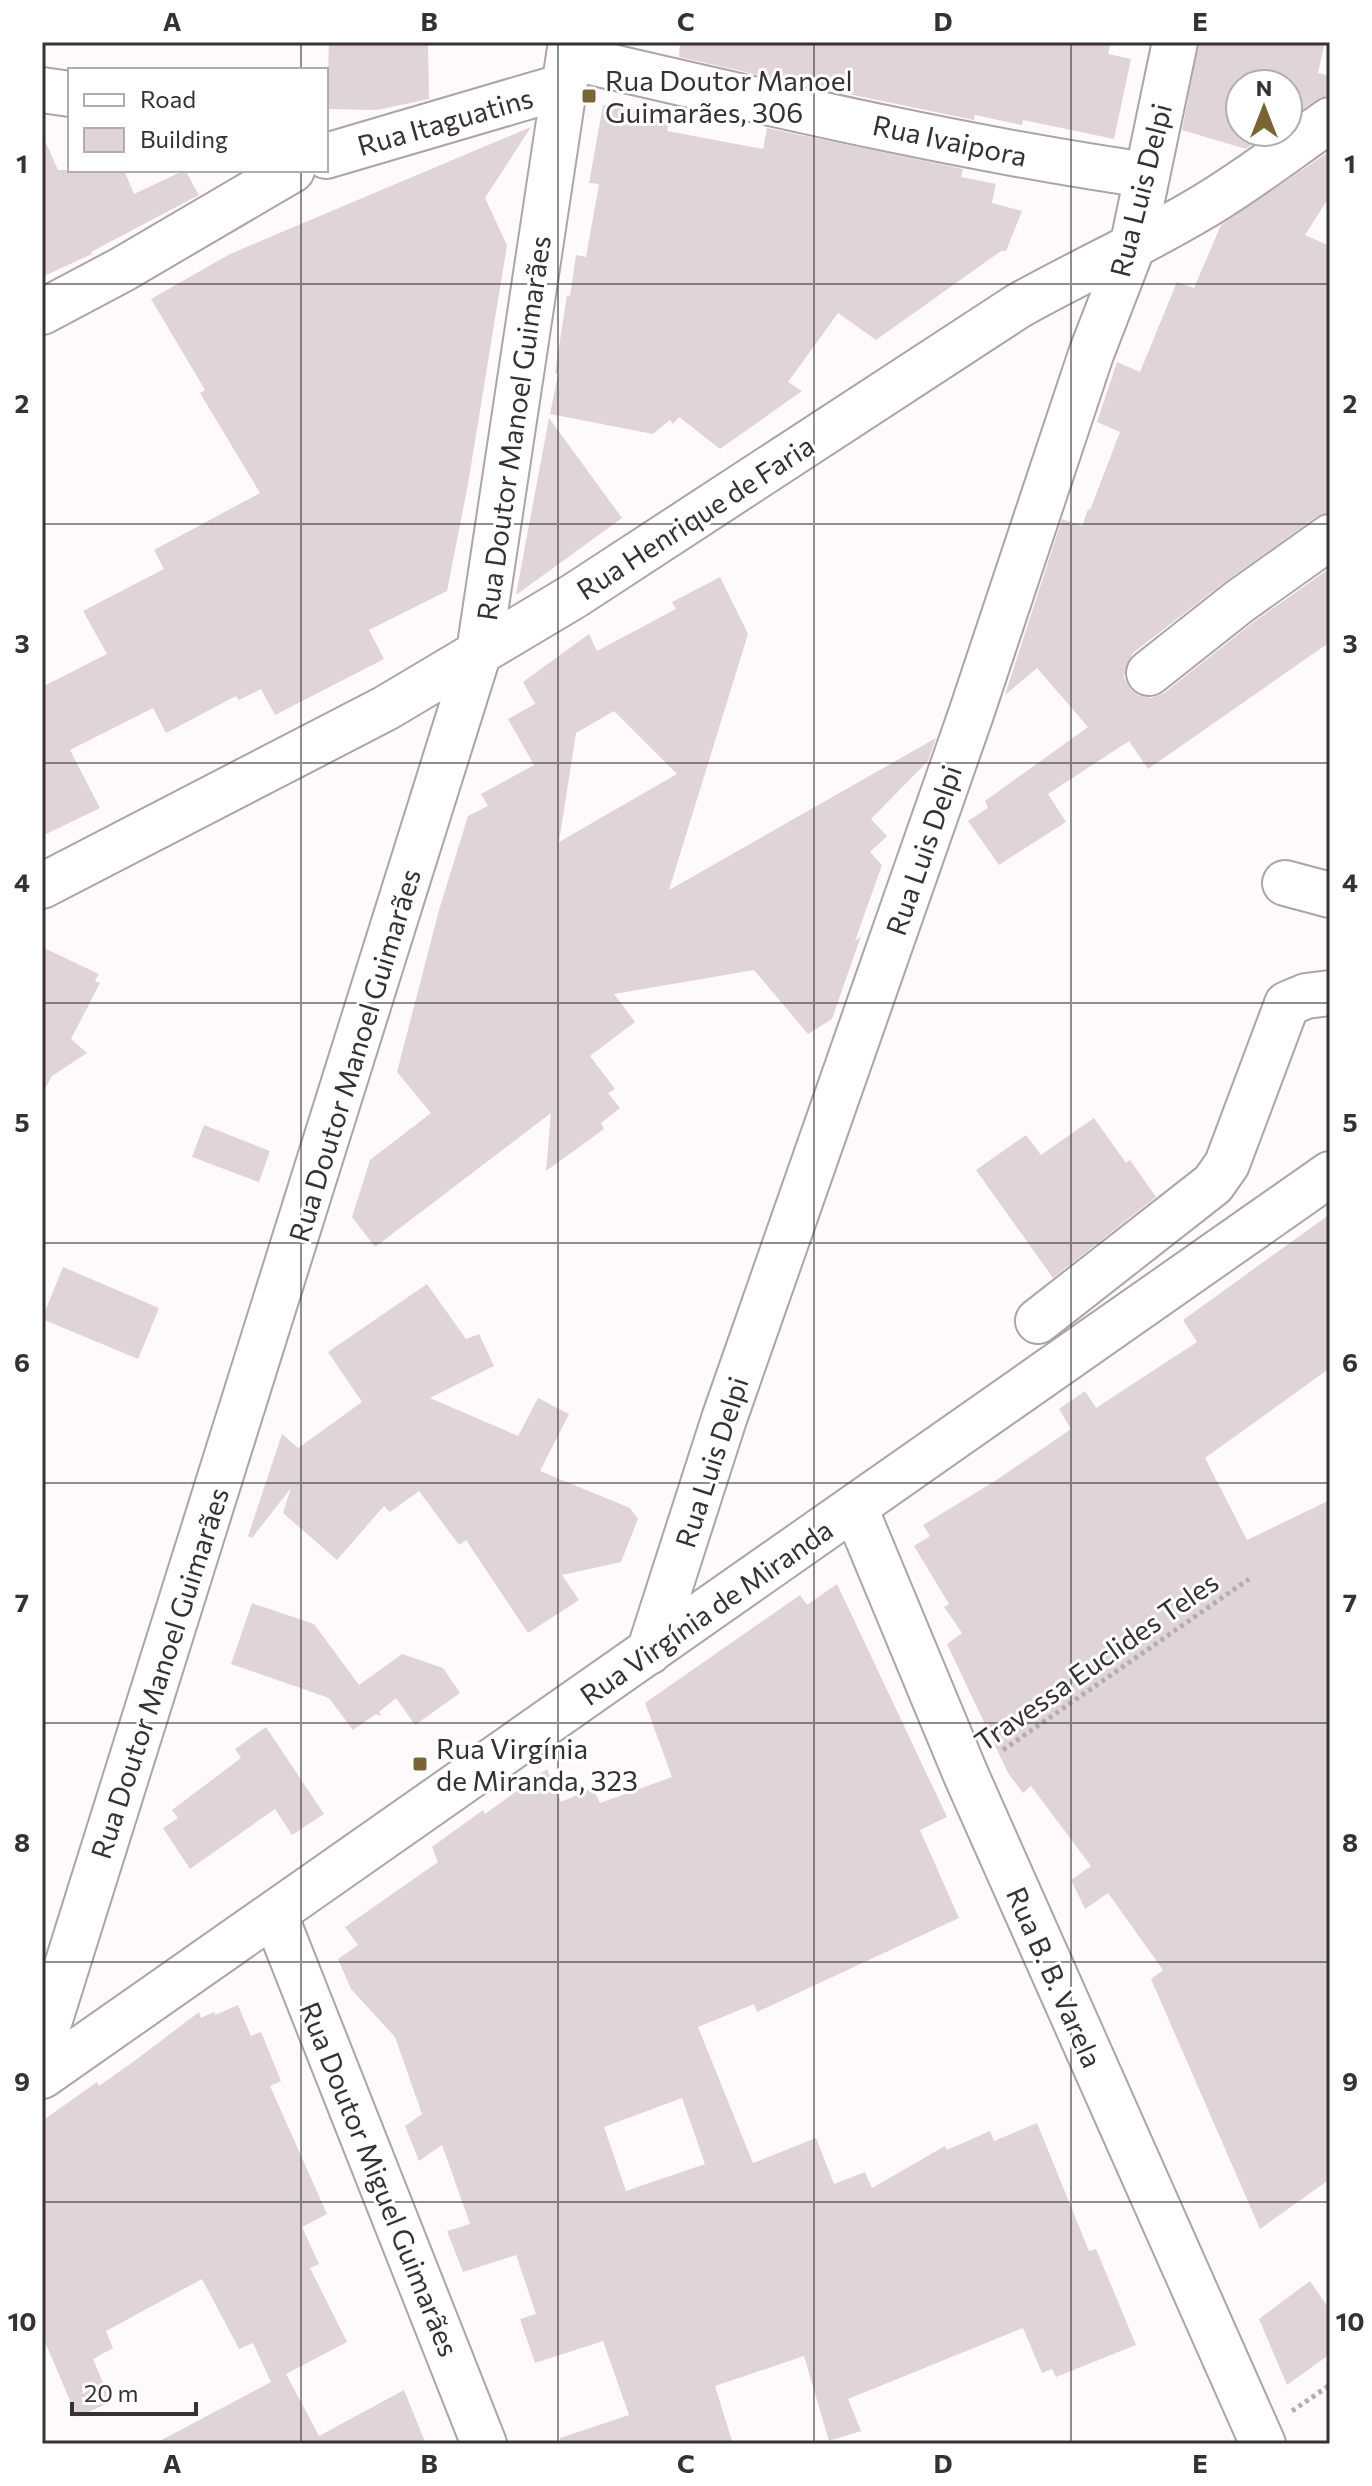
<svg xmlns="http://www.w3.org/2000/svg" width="1372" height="2486" viewBox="0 0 1372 2486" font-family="Commissioner,sans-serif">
<rect width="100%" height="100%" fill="#fefafc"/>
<!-- building -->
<g fill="#e0d4d6" fill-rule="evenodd">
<path d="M329,42H428L429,99L377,110L327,109Z"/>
<path d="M680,42H1111L1108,54L1131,59L1114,139L1023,120L1022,125L975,115L974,120L790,82L679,57Z"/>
<path d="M1199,42H1325L1318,73L1330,76V95L1316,100L1288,119V84H1240V132H1270L1246,149L1182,130Z"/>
<path d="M603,105L670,118L667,131L763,149L767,128L963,169L961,177L996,184L992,203L1022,211L1006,251H1001L876,340L838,313L788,382L802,391L720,449L679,417L673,424L670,420L653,434L550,414L558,374L555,373L567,295L570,296L576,255L586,257L599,184L589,183Z"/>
<path d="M531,127L485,198L507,245L468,484L447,591L369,630L384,659L275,715L261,689L239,700L236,696L166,733L153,708L70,750L100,808L42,836V687L107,654L83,611L164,569L154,550L260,493L200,393L205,390L151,299L230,254Z"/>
<path d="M42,134L58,170H124L134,194L185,170L199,195L91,252L92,254L42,277Z"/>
<path d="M1330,151V196L1305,235L1330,246V512L1316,517L1226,581L1133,653L1126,665L1124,677L1130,689L1139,696L1152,698L1164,693L1255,621L1330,568V642L1148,769L1129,741L1048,794L1066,822L999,865L968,821L988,808L985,801L1088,727L1037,668L1005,695L1062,519L1082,526L1088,509L1090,510L1120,432L1097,422L1117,362L1140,372L1177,282L1194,288L1221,225Z"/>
<path d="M549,418L622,518L516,595Z"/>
<path d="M720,577L748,634L669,890L936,738L928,761L871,819L887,836L870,852L882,865L855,941L861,936L832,1019L808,1034L754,970L614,994L635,1022L590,1056L615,1089L608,1093L620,1108L601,1123L604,1129L546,1171L551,1113L375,1247L352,1217L370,1160L431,1113L397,1072L439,910L468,816L488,806L481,794L534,765L508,719L535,704L523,682L589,634L597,651L676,609L672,602ZM614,711L677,774L559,842L576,733Z"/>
<path d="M42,947L99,974L95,981L100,983L71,1039L87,1053L52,1076L42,1094Z"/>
<path d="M1094,1118L1126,1163L1130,1160L1156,1197L1053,1278L976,1170L1026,1135L1041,1155Z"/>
<path d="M204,1125L270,1151L259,1182L192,1157Z"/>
<path d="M1330,1214V1368L1205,1458L1247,1540L1330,1500V2179L1260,2229L1151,1979L1163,1970L1108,1893L1085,1909L1071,1880L1091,1866L1031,1786L1023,1793L1008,1773L947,1644L962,1633L944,1607L949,1604L914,1546L930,1536L923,1525L995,1481L1071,1429L1059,1409L1085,1391L1096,1408L1197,1342L1183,1320Z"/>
<path d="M63,1267L159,1308L138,1359L42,1319Z"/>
<path d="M427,1284L466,1339L479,1334L494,1366L430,1398L518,1436L538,1398L569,1414L540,1471L630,1508L638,1519L621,1562L562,1575L579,1600L528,1633L466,1540L459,1545L419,1491L390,1512L384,1506L337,1560L283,1513L291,1488L252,1538L248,1536L282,1434L298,1448L362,1402L328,1352Z"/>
<path d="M837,1584L947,1817L920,1830L959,1918L757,2012L754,2004L698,2027L753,2163L816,2138L834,2184L865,2172L872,2188L945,2146L947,2150L990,2131L994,2141L1037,2123L1089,2251L1096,2249L1136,2345L1056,2377L1052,2369L1042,2373L1023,2328L848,2399L861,2431L829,2441L804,2356L715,2386L733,2444H561L560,2438L629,2415L603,2341L535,2363L520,2319L536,2314L516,2255L463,2272L447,2231L470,2224L442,2145L419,2161L405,2126L422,2114L395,2037L351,1989L338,1959L358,1945L345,1927L438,1862L432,1847L483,1810L485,1814L547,1769L561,1802L593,1788L600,1803L672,1777L645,1703L800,1595L807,1605ZM682,2098L705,2164L626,2191L604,2127Z"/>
<path d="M252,1603L314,1624L359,1685L402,1654L443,1668L460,1693L415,1725L396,1698L379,1712L382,1716L376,1714L353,1730L329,1698L231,1664Z"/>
<path d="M266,1727L324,1814L292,1835L275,1809L190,1869L163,1828L178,1818L172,1810L241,1758L235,1749Z"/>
<path d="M238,2005L251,2036L261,2032L281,2081L270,2086L327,2214L302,2227L319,2264L310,2268L347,2342L286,2374L319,2436L404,2390L426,2444H154L271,2382L253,2343L239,2349L202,2279L106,2331L113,2348L93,2359L111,2402L77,2417L42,2335V2121L97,2082L99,2086L133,2062L199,2012L201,2018L214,2012L215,2015Z"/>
<path d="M1310,2281L1330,2310V2354L1287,2385L1259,2319Z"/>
</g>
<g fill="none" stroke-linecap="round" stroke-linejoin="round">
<defs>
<g id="minor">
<path d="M569,57C760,101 952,147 1146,175"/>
<path d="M42,90L70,94"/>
<path d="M326,156L564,86"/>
<path d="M42,312L123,269L292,170"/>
<path d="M1149,673L1240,601L1330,537"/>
<path d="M1285,883L1330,895"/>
<path d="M42,886L386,708L574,596L1018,306C1079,272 1143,243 1203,207C1247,181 1288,149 1330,120"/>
<path d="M1038,1321L1213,1184L1227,1164L1287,1004L1306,996L1330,993"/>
<path d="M855,1508L966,1775L1263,2444"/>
<path d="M649,1652L724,1419L971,714L1091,354L1132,248L1175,42"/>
<path d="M275,1915L484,2444"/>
<path d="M42,2045L479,652L571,42"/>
<path d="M42,2076L1330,1174"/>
</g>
</defs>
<!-- minor casing -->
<use href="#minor" stroke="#ada3a8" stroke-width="48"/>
<!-- path -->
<g stroke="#b3afb1" stroke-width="5" stroke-dasharray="4 4" stroke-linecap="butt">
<path d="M1003,1750L1249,1579"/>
<path d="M1292,2411L1330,2385"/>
</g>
<!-- minor -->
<use href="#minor" stroke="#fff" stroke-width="44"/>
</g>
<!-- grid -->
<path fill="none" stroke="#363234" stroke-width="2" stroke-opacity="0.55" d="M301,42V70M558,42V2444M814,42V2444M1071,42V2444M301,170V2444M42,284H1330M42,524H1330M42,763H1330M42,1003H1330M42,1243H1330M42,1483H1330M42,1723H1330M42,1962H1330M42,2202H1330"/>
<!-- markers -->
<g fill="#796433" stroke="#fff" stroke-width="3">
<rect x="581" y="88" width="16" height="16" rx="4"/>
<rect x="412" y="1756" width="16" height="16" rx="4"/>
</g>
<g text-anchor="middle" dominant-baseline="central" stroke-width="6" stroke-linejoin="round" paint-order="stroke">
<!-- poi labels -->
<g font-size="28" fill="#363234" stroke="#fff" text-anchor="start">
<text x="605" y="80">Rua Doutor Manoel<tspan x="605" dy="32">Guimarães, 306</tspan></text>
<text x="436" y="1748">Rua Virgínia<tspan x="436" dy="32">de Miranda, 323</tspan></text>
</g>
<!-- street labels -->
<g font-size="28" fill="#363234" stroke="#fff">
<text transform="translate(445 121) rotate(-16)">Rua Itaguatins</text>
<text transform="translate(950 140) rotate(12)">Rua Ivaipora</text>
<text transform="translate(1140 190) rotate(-76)">Rua Luis Delpi</text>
<text transform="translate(513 428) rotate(-82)">Rua Doutor Manoel Guimarães</text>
<text transform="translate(695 517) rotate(-33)">Rua Henrique de Faria</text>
<text transform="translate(923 850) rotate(-71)">Rua Luis Delpi</text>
<text transform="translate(354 1055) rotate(-73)">Rua Doutor Manoel Guimarães</text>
<text transform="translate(711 1462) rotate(-72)">Rua Luis Delpi</text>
<text transform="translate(706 1612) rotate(-35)">Rua Virgínia de Miranda</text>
<text transform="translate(1096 1661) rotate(-35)">Travessa Euclides Teles</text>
<text transform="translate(159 1673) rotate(-72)">Rua Doutor Manoel Guimarães</text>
<text transform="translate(1055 1977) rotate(66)">Rua B. B. Varela</text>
<text transform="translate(380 2179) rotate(68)">Rua Doutor Miguel Guimarães</text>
</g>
</g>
<!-- border -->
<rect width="1372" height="2486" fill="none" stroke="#ffffff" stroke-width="88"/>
<!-- legend -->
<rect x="68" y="68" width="260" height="104" fill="#ffffff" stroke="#afadae" stroke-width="2"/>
<rect x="84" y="94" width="40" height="12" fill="#ffffff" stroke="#afadae" stroke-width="2"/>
<text x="140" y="108" font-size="24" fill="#363234">Road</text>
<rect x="84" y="128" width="40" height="24" fill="#e0d4d6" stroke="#afadae" stroke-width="2"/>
<text x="140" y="148" font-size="24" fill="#363234">Building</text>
<!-- north arrow -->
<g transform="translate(1264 108)"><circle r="38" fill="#ffffff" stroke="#afadae" stroke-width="2"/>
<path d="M0-6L14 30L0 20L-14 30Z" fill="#796433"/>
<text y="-12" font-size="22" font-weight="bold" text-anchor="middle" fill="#363234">N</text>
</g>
<!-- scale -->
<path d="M72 2402v12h124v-12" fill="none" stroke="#363234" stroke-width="4"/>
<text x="84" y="2402" font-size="24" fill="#363234" stroke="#ffffff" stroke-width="6" paint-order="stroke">20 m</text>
<rect x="44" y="44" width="1284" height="2398" fill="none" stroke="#363234" stroke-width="3"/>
<g font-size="26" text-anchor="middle" font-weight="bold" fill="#363234">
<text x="172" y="31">A</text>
<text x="429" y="31">B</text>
<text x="686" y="31">C</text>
<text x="943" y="31">D</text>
<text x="1200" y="31">E</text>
<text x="22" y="173">1</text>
<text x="1350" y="173">1</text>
<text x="22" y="413">2</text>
<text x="1350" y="413">2</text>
<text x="22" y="653">3</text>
<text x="1350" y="653">3</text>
<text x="22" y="892">4</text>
<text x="1350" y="892">4</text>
<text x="22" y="1132">5</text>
<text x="1350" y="1132">5</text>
<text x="22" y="1372">6</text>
<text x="1350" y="1372">6</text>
<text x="22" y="1612">7</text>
<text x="1350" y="1612">7</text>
<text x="22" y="1852">8</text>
<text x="1350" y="1852">8</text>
<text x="22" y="2091">9</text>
<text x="1350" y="2091">9</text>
<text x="22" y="2331">10</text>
<text x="1350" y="2331">10</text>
<text x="172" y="2473">A</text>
<text x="429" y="2473">B</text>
<text x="686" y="2473">C</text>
<text x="943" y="2473">D</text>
<text x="1200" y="2473">E</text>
</g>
</svg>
